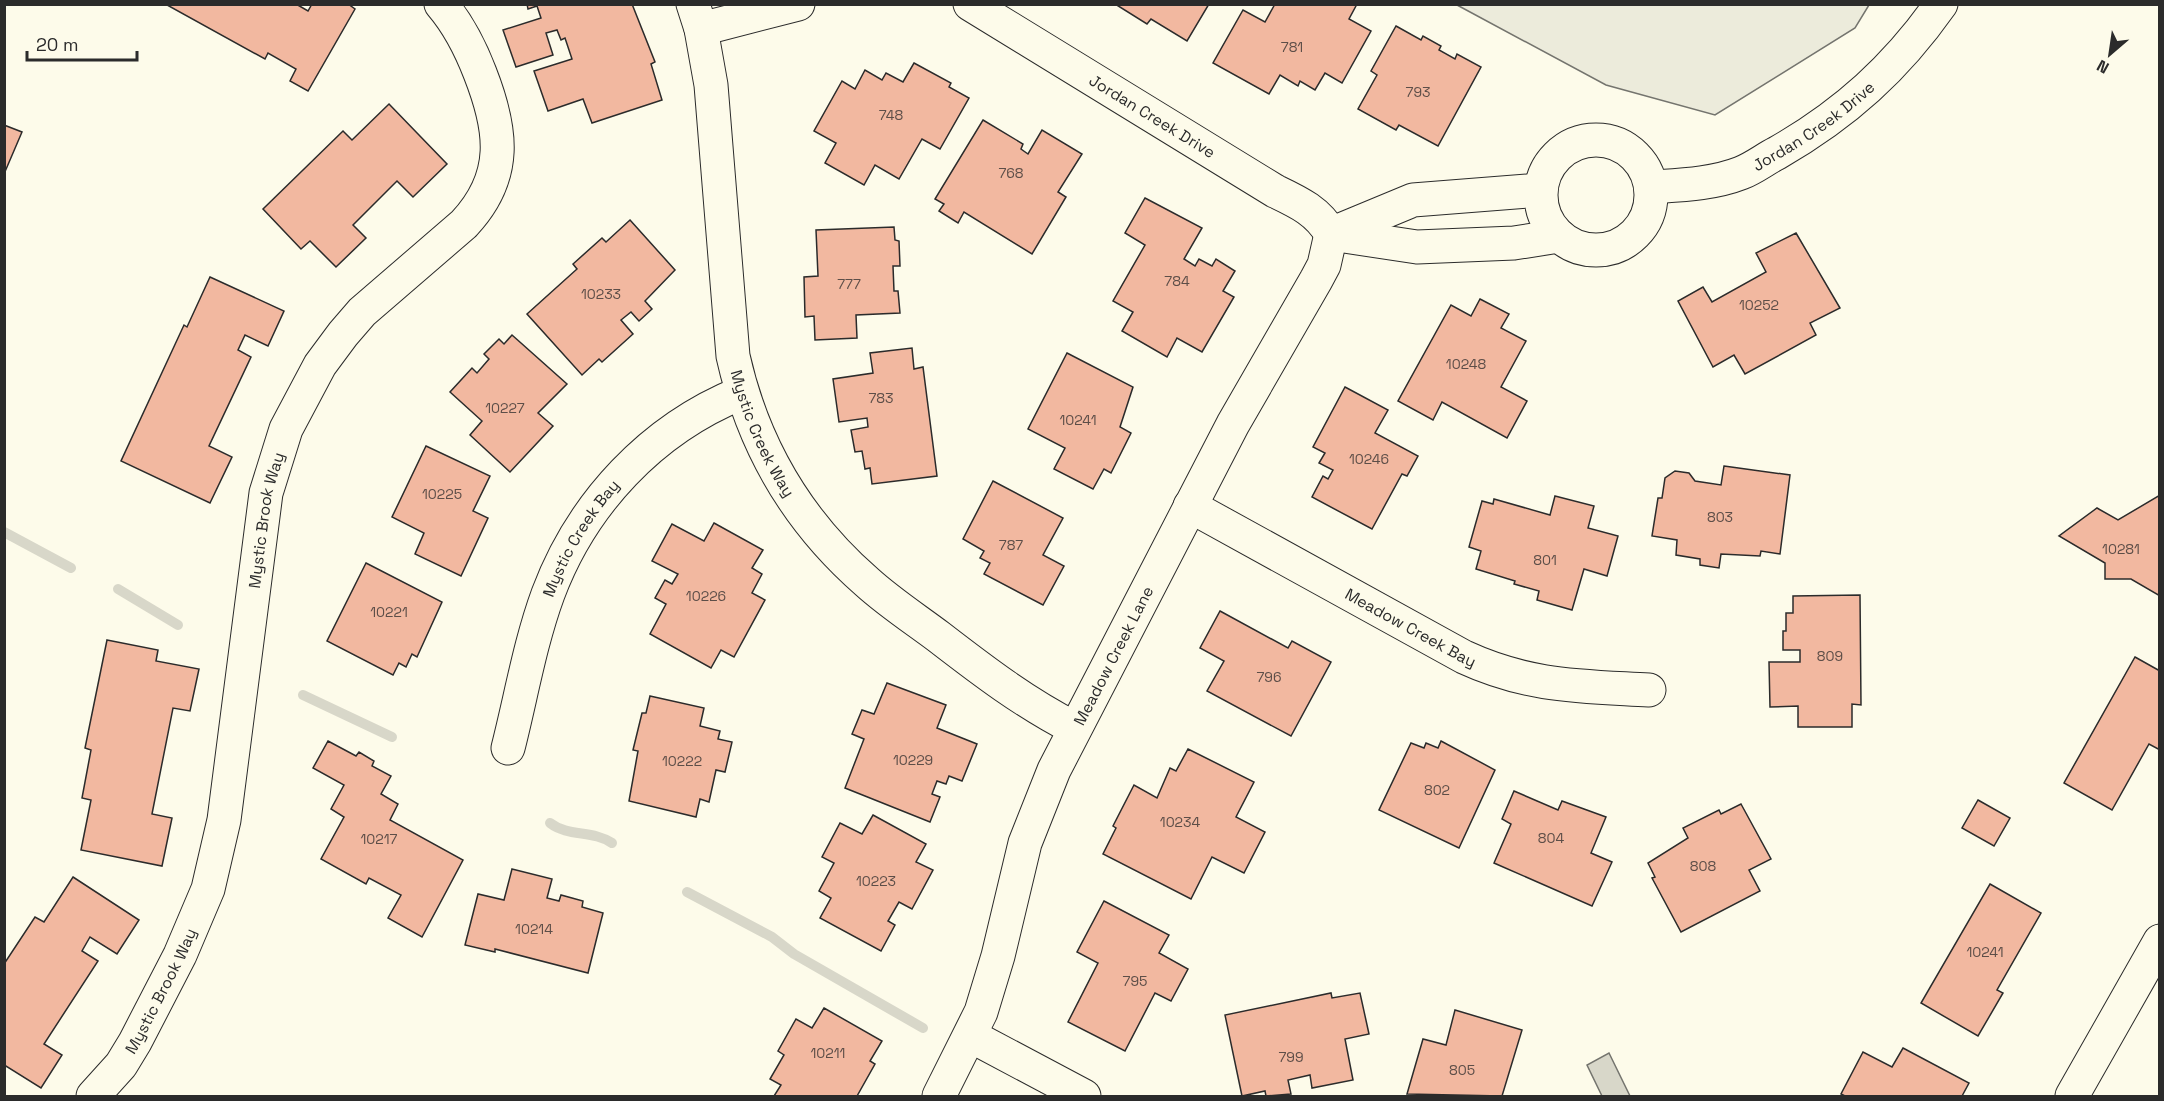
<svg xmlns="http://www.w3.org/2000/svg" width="2164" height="1101" viewBox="0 0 2164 1101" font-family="'Space Grotesk',sans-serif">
<rect width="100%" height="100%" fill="#fdfbea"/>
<!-- green -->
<path fill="#ecebdb" stroke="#74746e" stroke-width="1.5" d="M1457,5L1869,4V5L1855,28L1715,115L1606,85Z"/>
<!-- water -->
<path fill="#d8d7c9" stroke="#74746e" stroke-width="1.5" d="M1609,1053L1630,1096H1602L1587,1065Z"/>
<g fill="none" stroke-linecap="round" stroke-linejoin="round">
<!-- stream -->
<g stroke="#d8d7c9" stroke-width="10">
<path d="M4,532L71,568"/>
<path d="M118,589L178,625"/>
<path d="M303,695L392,737"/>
<path d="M550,823C568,837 593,830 612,843"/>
<path d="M687,892L772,937L794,954L923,1028"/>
</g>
</g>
<!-- building -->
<g fill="#f2b8a0" stroke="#2b2b2b" stroke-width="1.5">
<path d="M296,4L308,11L312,4H348L355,9L308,91L290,81L296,69L268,53L265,59L167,5Z"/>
<path d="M527,4H632L655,62L651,64L662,100L592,123L583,99L548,111L534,71L572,59L565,38L561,40L557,30L546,33L553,55L516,67L503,30L541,18L537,6L528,9Z"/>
<path d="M1115,4H1209L1187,41L1151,19L1147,24Z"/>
<path d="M1275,4H1357L1349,19L1371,31L1342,83L1325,73L1315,90L1300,81L1298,86L1280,75L1269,94L1213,63L1243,10L1265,22Z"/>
<path d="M1396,26L1421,40L1423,36L1441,46L1439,50L1455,59L1457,54L1481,67L1438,146L1399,125L1396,130L1358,109L1377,75L1371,71Z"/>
<path d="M914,63L951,83L949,87L969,98L940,149L922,139L899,179L875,165L864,185L825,163L836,143L814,131L842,81L855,89L865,70L882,80L886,73L903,82Z"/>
<path d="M389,104L447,164L413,197L397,181L353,225L366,238L336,267L310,241L301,249L263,209L343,131L352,140Z"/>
<path d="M983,120L1023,144L1021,149L1028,154L1042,130L1082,154L1058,192L1066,197L1032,254L964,212L958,223L939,211L944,204L935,199Z"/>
<path d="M4,125L22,132L4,174Z"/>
<path d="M1145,198L1202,228L1184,259L1195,266L1199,259L1212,266L1216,259L1235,271L1223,291L1234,297L1202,352L1177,338L1167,357L1122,331L1133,312L1113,301L1145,245L1125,233Z"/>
<path d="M630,220L675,270L645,301L652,309L639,321L631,312L621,320L633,334L602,362L599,359L582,375L527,314L577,269L573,264L602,238L606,242Z"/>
<path d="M894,227L895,240L899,241L900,266H893L894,291H898L900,313L856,315L857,338L815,340L814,316L805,317L804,277L818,276L816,230Z"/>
<path d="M1796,233L1840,308L1810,323L1816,335L1745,374L1734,355L1713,367L1678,301L1703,287L1712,302L1766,272L1756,253Z"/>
<path d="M210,277L284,311L268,346L245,335L238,350L251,357L209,446L232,457L210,503L121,461L184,325L187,327Z"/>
<path d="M1480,299L1509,314L1501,328L1526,341L1501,387L1527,401L1507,438L1442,402L1433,420L1398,401L1451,305L1471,316Z"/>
<path d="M512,335L567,384L538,413L553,426L510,472L470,435L482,421L450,392L472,368L477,373L489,359L484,354L499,339L504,344Z"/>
<path d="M912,348L914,369L923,367L937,476L872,484L870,468L865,469L862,451L855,452L851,430L868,427L867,418L839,422L833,379L873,373L870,353Z"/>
<path d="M1067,353L1133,387L1120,427L1131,433L1111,473L1104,469L1093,489L1054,469L1065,448L1028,429Z"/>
<path d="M1345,387L1388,410L1375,433L1418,456L1407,476L1402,474L1372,529L1312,497L1323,476L1328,479L1333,470L1319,463L1325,453L1313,447Z"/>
<path d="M426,446L490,476L473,511L488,518L461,576L415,554L424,533L392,517Z"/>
<path d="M1724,466L1790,475L1780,554L1761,551L1760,556L1721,554L1719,568L1700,565V559L1676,555L1677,540L1652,536L1658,498H1662L1665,478L1675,471L1689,473L1695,481L1721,485Z"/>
<path d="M993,481L1063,518L1043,555L1064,566L1043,605L984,574L990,563L980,558L984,551L963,539Z"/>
<path d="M2160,495V596L2131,579H2105V563L2059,536L2097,508L2118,520Z"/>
<path d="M1555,496L1594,506L1588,528L1618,536L1607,576L1584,569L1572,610L1537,600L1539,591L1514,584L1515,581L1476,569L1481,551L1469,547L1482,501L1493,504L1494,499L1550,515Z"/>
<path d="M714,523L763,550L752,568L762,574L752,593L765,600L734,657L721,650L711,668L650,634L666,604L655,598L665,580L672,584L678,574L652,561L672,524L704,541Z"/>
<path d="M366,563L442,602L417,657L412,654L406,667L399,663L393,675L327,641Z"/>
<path d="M1860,595L1861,705L1852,704V727H1798V706L1770,707L1769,662H1800V650H1783V631H1786V613H1793V596Z"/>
<path d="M1220,611L1288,648L1292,641L1331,662L1291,736L1207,691L1224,661L1200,648Z"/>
<path d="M107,640L158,650L156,661L199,669L190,711L173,708L152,814L172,818L162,866L81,850L91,800L82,798L91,750L85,748Z"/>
<path d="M2135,657L2160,671V750L2149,744L2112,810L2064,783Z"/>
<path d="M887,683L946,705L937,728L977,744L962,781L949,776L946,784L937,781L932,794L940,797L930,822L845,788L864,739L852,734L862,710L874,714Z"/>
<path d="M650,696L704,708L700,726L720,731L718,739L732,742L725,772L716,770L709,802L700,799L696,817L629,801L638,751L633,750L642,713H646Z"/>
<path d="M328,741L356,756L359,752L374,761L372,766L391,776L381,794L398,804L390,820L463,860L422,937L388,918L401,895L369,878L366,884L321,859L344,817L331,809L344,785L313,768Z"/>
<path d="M1441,741L1495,770L1459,848L1379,810L1411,743L1424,748L1426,743L1438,748Z"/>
<path d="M1188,749L1254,782L1236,817L1265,832L1244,873L1212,857L1191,899L1103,854L1116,828L1113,826L1134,785L1157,798L1170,768L1176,771Z"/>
<path d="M1514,791L1558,810L1562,801L1606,817L1591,853L1612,862L1592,906L1494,863L1511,824L1502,819Z"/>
<path d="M1978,800L2010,818L1994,846L1962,828Z"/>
<path d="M1741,804L1771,859L1749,870L1760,891L1681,932L1652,878L1655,877L1648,863L1688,838L1683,828L1719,810L1721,814Z"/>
<path d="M873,815L926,844L916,862L933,870L912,909L899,902L888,921L895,925L881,951L820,918L831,898L819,891L834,863L822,857L840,823L862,834Z"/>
<path d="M512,869L552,879L547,898L559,901L561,895L583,901L582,907L603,913L588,973L495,949V952L465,945L478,894L504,900Z"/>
<path d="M73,877L139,920L117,954L90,937L82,951L98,961L44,1044L62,1055L41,1088L6,1066L4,1069V964L35,917L44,922Z"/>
<path d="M1990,884L2041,913L1997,990L2003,993L1978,1036L1921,1003Z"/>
<path d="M1104,901L1169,935L1159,953L1188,969L1171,1001L1155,993L1125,1051L1068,1022L1098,963L1077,952Z"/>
<path d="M1331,993L1332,998L1360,993L1369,1034L1345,1039L1353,1080L1312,1088L1310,1075L1288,1080L1291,1094L1266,1096L1265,1091L1242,1096L1225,1015Z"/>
<path d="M824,1008L882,1041L870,1061L875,1064L857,1096H774L781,1085L770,1079L784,1055L778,1051L796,1019L812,1028Z"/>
<path d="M1455,1010L1522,1030L1502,1096L1407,1094L1423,1039L1446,1045Z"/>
<path d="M1903,1048L1969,1083L1962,1096H1845L1841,1094L1863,1052L1892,1067Z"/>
</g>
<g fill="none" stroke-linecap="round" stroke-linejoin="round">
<defs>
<g id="minor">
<path id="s1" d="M693,4L701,29L711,85L733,356C753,446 797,521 867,582C889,602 915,619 939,637C983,671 1025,703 1074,728"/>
<path id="s2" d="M970,4L1275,191C1298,202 1318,211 1331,234"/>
<path d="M701,29L798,4"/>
<circle cx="1596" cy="195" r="55"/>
<path id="s3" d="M1652,187C1681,185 1713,184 1741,173C1754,168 1765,159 1777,153C1845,114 1896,68 1941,4"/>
<path d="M1331,234L1417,247L1514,243L1559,236"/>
<path d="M1331,234L1413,200L1540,190"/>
<path id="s4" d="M1190,506L1464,657C1529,687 1580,686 1649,690"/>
<path id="s5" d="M508,748C521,697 530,643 548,594C582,503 652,429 741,393"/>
<path d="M971,1036L1084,1096"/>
<path id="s6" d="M93,1096L121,1065L135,1042L180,955L208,889L224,820L266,493L286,429L320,365L343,334L362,312L464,224C509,176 502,129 480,73C470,47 459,25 441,4"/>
<path id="s7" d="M939,1096L981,1012L998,956L1025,843L1054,770L1233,424L1316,280L1324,265L1331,234"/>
<path d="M2072,1096L2160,941"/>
</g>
</defs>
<!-- minor casing -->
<use href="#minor" stroke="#2b2b2b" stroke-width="35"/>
<!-- minor -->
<use href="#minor" stroke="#fdfbea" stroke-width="33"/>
</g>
<g text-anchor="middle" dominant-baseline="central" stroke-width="4.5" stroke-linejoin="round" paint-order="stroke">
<!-- number labels -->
<g font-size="14" fill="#5d4e48">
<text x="1292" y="47">781</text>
<text x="1418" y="92">793</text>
<text x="891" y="115">748</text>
<text x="1011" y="173">768</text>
<text x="1177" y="281">784</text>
<text x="849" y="284">777</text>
<text x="601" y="294">10233</text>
<text x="1759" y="305">10252</text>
<text x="1466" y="364">10248</text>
<text x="881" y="398">783</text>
<text x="505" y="408">10227</text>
<text x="1078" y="420">10241</text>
<text x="1369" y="459">10246</text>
<text x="442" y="494">10225</text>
<text x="1720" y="517">803</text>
<text x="1011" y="545">787</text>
<text x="2121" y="549">10281</text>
<text x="1545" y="560">801</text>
<text x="706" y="596">10226</text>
<text x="389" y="612">10221</text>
<text x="1830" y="656">809</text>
<text x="1269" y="677">796</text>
<text x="913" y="760">10229</text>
<text x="682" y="761">10222</text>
<text x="1437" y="790">802</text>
<text x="1180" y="822">10234</text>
<text x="1551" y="838">804</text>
<text x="379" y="839">10217</text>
<text x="1703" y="866">808</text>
<text x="876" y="881">10223</text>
<text x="534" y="929">10214</text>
<text x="1985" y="952">10241</text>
<text x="1135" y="981">795</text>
<text x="828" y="1053">10211</text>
<text x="1291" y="1057">799</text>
<text x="1462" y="1070">805</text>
</g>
<!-- street labels -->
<g font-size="16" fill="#2b2b2b" stroke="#fdfbea">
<text stroke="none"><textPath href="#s2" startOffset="214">Jordan Creek Drive</textPath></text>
<text stroke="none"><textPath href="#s3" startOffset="177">Jordan Creek Drive</textPath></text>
<text stroke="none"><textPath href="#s1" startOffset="438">Mystic Creek Way</textPath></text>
<text stroke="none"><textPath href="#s6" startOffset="612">Mystic Brook Way</textPath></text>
<text stroke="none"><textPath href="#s5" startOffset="224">Mystic Creek Bay</textPath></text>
<text stroke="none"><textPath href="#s4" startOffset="252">Meadow Creek Bay</textPath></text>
<text stroke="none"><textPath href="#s7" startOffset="476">Meadow Creek Lane</textPath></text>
<text stroke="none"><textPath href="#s6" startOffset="126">Mystic Brook Way</textPath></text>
</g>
</g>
<!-- border -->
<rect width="2164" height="1101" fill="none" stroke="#2b2b2b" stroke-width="12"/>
<!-- north arrow -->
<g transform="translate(2110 54) rotate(209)" stroke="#fdfbea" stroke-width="4.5" paint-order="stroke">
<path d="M0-4.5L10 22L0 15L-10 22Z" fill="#2b2b2b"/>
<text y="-9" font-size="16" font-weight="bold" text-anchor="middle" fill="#2b2b2b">N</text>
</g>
<!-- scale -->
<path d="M27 51v9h110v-9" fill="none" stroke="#2b2b2b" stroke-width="3"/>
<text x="36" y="51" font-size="18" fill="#2b2b2b" stroke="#fdfbea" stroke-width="4.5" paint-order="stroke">20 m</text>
</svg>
